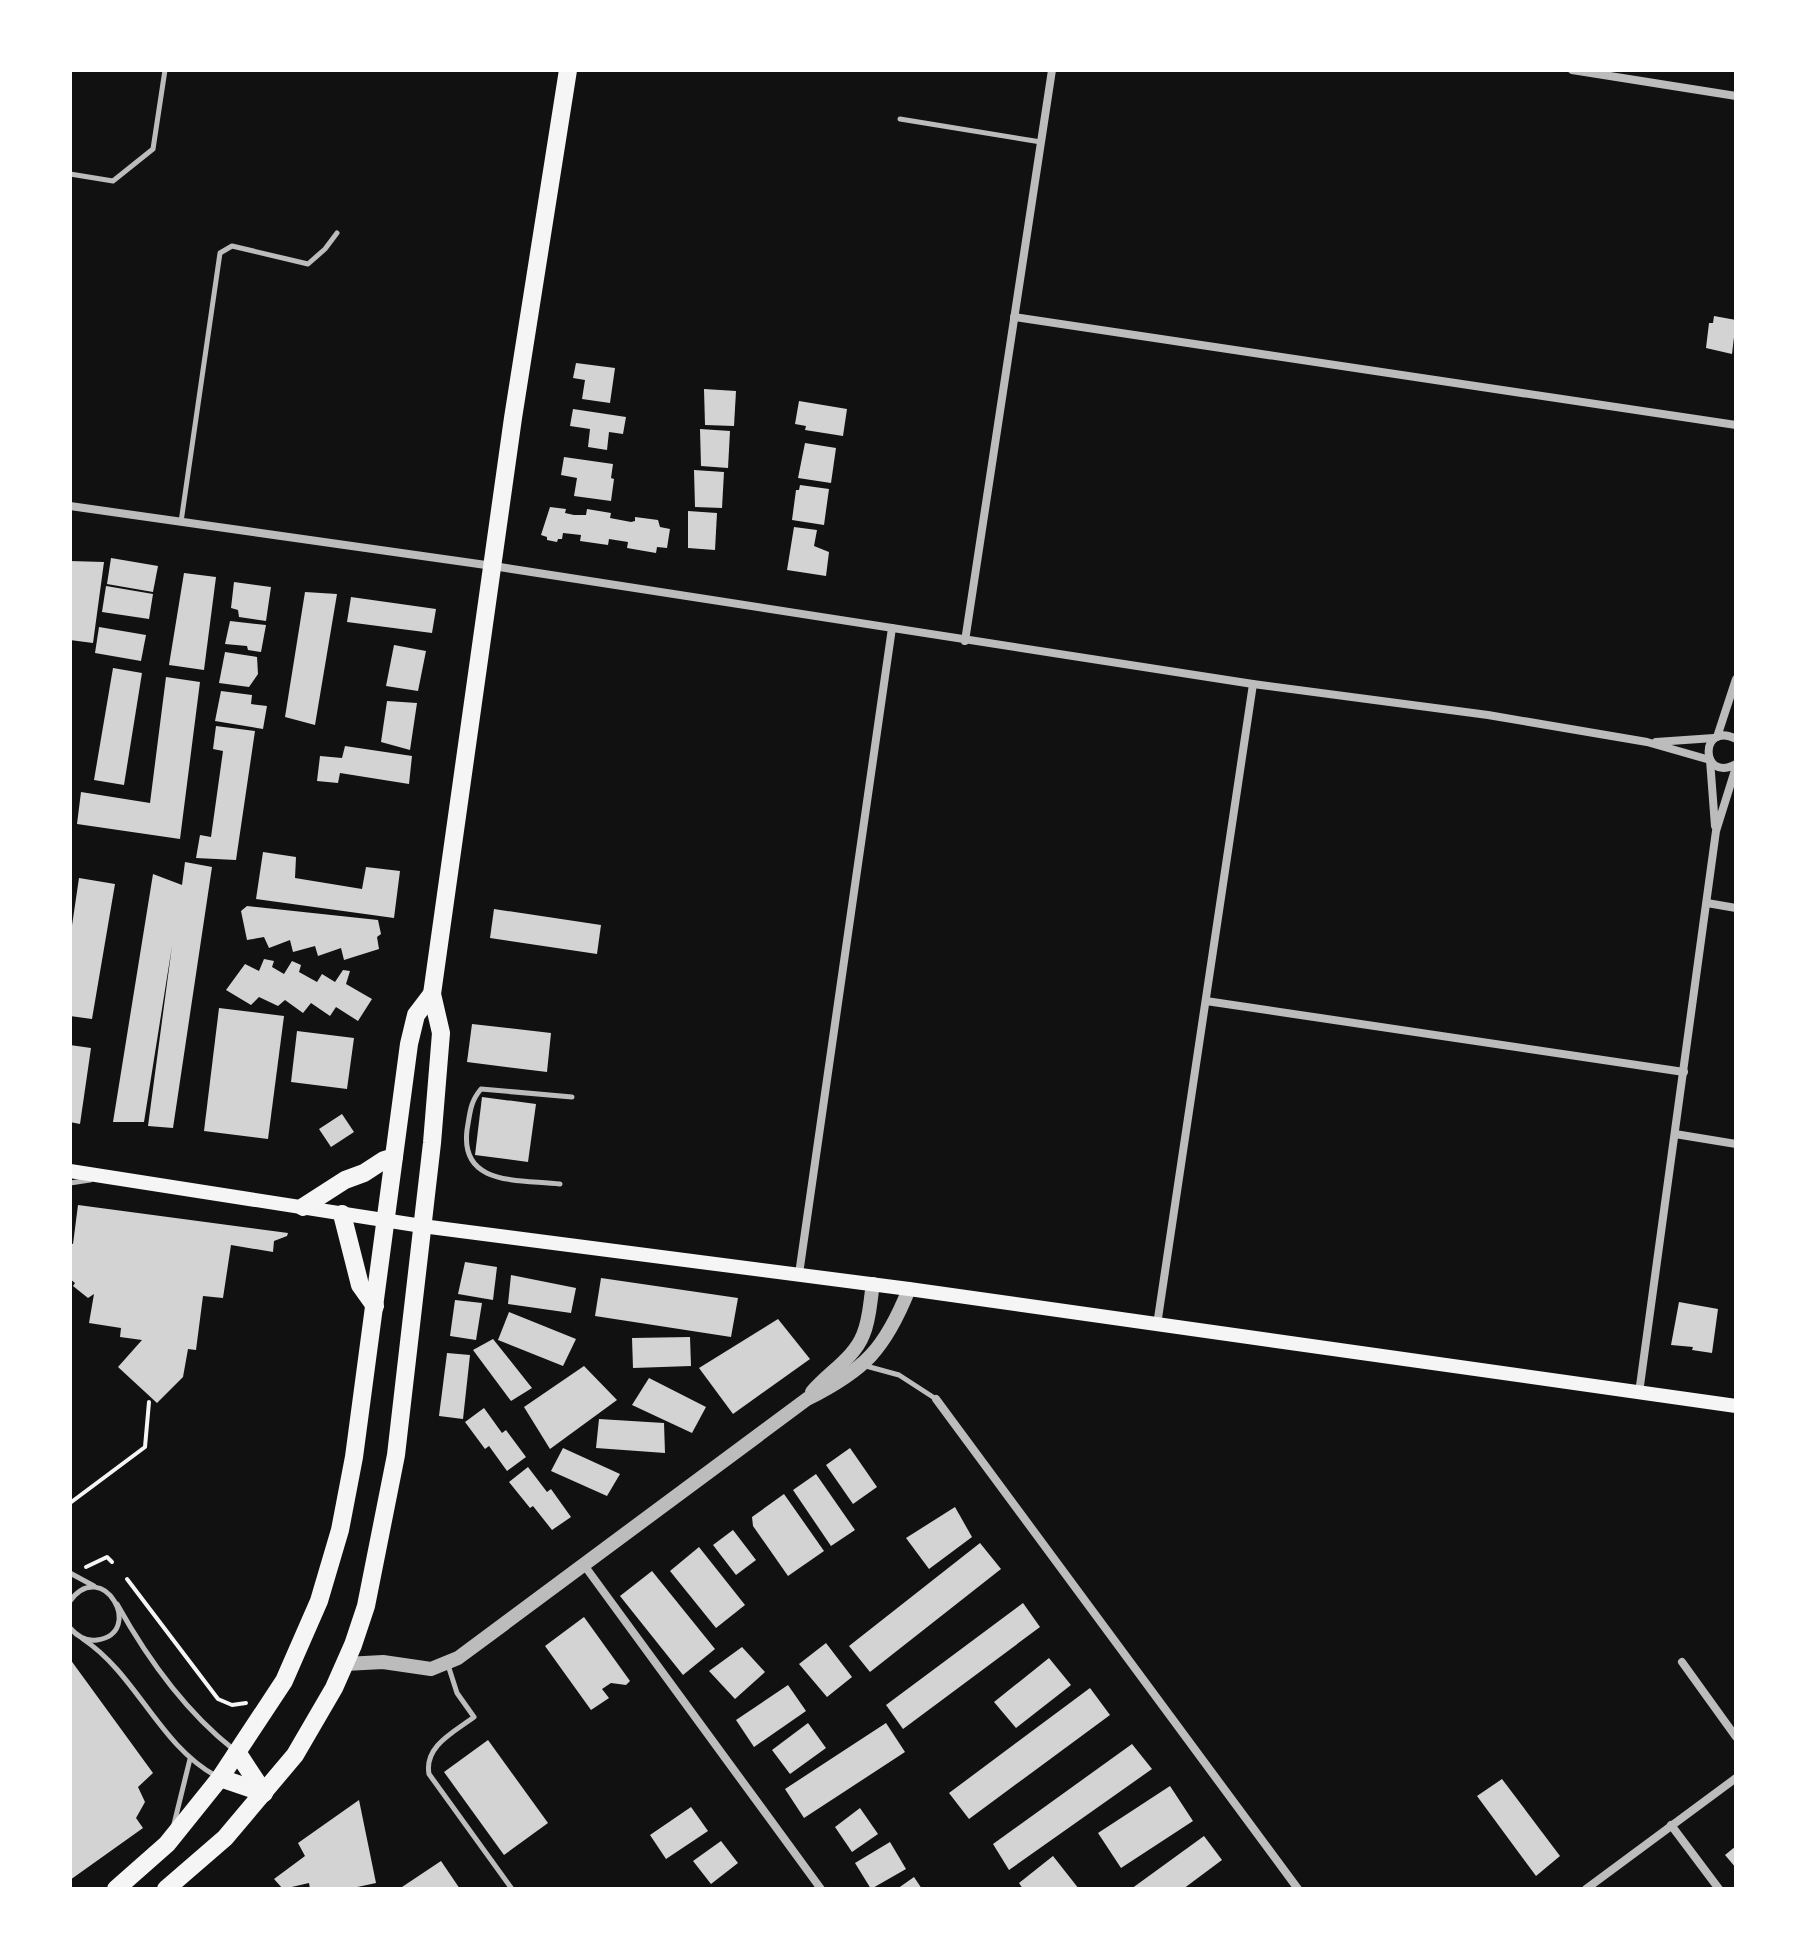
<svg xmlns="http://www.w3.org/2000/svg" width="1806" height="1959" viewBox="0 0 1806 1959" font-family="'Titillium Web',sans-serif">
<rect width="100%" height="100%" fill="#111"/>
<!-- building -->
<g fill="#d3d3d3">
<path d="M1714,316L1736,320L1732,354L1706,348L1709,323H1713Z"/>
<path d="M576,363L615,368L610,403L582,399L585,380L573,378Z"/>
<path d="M704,389L736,391L734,426L705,425Z"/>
<path d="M799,401L847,409L843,436L805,430L806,426L795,424Z"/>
<path d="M573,409L626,417L623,434L609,432L607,450L588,447L590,429L570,426Z"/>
<path d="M700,429L730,431L728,468L701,466Z"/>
<path d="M805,443L836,448L831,483L798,478Z"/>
<path d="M564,457L613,464L611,478L614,479L611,501L574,496L577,478L561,475Z"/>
<path d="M694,470L724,472L722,508L695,507Z"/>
<path d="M800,485L829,489L824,525L792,520L796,490H799Z"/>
<path d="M550,507L566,509L565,513L574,515H586L587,509L611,513L610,518L631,522L635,521V517L658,520L660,527L670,529L667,548L657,547L656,553L627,548L628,542L609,539L608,545L580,541L581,535L563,533L562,539H558L557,542L547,540V537L541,535Z"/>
<path d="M688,511L717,513L715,550L688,548Z"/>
<path d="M794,527L817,530L814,546L829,552L826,576L787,570Z"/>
<path d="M111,558L158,566L153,592L107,584Z"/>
<path d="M70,561L104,562L93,643L70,640Z"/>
<path d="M184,573L216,577L204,670L169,665Z"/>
<path d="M234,582L271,587L266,621L239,617L238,610L231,608Z"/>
<path d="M106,586L153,594L149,619L102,612Z"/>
<path d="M305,592L337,594L315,725L285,717Z"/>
<path d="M351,597L436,609L432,633L347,622Z"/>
<path d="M230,621L266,625L261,652L248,650L247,646L225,644Z"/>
<path d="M99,627L146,635L141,661L95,653Z"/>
<path d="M394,645L426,651L418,691L386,686Z"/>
<path d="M225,652L257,657L258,674L249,687L219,683Z"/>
<path d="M113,668L142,673L124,785L94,780Z"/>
<path d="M166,677L200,682L180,839L77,824L81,792L150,803Z"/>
<path d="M221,691L252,695L251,704L267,706L263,729L215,721Z"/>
<path d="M387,701L417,703L410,750L381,742Z"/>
<path d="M216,726L255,731L236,860L196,858L200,835L211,837L223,751L213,749Z"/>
<path d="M345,746L412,756L409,784L340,773L338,783L317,781L320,756L342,758Z"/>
<path d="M263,852L296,857L295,878L362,889L366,867L400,871L394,918L256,899Z"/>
<path d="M185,862L212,867L173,1128L148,1126L172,946L144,1122H113L153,874L182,885Z"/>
<path d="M79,878L115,884L92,1019L70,1016V939Z"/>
<path d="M247,906L378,920L381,934L377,937L379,949L344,960L341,948L318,956L315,946L293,952L290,940L269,948L264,937L247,940L241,911Z"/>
<path d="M494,909L601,925L597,954L490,938Z"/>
<path d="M264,959L274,961L272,967L284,974L292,961L301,965L299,972L317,982L322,974L335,982L343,970L350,971L346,984L372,999L358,1021L336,1007L330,1016L311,1003L303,1013L285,1000L278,1006L259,997L251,1005L226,990L245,964L259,971Z"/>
<path d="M219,1008L284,1016L268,1139L204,1131Z"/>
<path d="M472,1024L551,1033L547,1072L467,1062Z"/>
<path d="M297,1031L354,1038L347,1089L291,1082Z"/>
<path d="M70,1045L91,1048L80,1124L70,1122Z"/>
<path d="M482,1097L536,1104L528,1162L475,1155Z"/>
<path d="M342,1114L354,1132L331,1147L319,1129Z"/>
<path d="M78,1205L288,1233L287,1236L274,1241L273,1252L231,1245L223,1298L203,1296L196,1350L188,1349L183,1377L157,1403L118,1367L142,1340L120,1337L121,1328L89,1323L94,1294L88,1298L73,1286L75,1283L70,1279V1243L73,1244Z"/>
<path d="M465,1262L497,1267L493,1300L458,1294Z"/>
<path d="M511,1275L576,1288L571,1313L508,1304Z"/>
<path d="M601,1278L738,1298L731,1337L595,1316Z"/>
<path d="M455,1300L482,1303L476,1340L450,1336Z"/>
<path d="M1679,1302L1718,1309L1712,1353L1692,1350L1693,1347L1671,1345Z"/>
<path d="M509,1312L576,1339L563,1366L498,1340Z"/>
<path d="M778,1319L810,1359L733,1414L699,1368Z"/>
<path d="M690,1337L691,1366L633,1368L632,1338Z"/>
<path d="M493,1339L532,1388L511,1401L473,1350Z"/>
<path d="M447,1353L470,1355L463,1419L439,1416Z"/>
<path d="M584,1366L617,1400L550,1449L524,1407Z"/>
<path d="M649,1378L706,1407L692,1433L632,1405Z"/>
<path d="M484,1408L502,1433L506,1430L526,1457L507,1471L489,1446L485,1449L465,1422Z"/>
<path d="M599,1419L664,1423L665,1453L596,1448Z"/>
<path d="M563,1448L620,1474L607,1496L551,1471Z"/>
<path d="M850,1448L877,1487L853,1504L826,1465Z"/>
<path d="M528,1467L547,1492L551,1489L571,1517L552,1530L533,1506L530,1508L509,1482Z"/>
<path d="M816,1474L855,1530L831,1546L793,1490Z"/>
<path d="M784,1494L824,1551L788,1576L753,1526L752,1517Z"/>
<path d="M955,1507L972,1537L929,1569L906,1538Z"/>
<path d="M733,1530L756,1560L736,1575L713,1545Z"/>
<path d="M980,1543L1001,1569L870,1672L849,1646Z"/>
<path d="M699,1547L745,1605L716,1628L670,1571Z"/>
<path d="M652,1571L715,1649L683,1675L620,1596Z"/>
<path d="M1023,1603L1040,1627L903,1729L886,1705Z"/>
<path d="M584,1617L630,1681L626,1685L611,1683L602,1689L609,1698L591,1710L545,1646Z"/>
<path d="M826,1643L852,1677L827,1697L799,1664Z"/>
<path d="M742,1647L765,1672L735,1699L709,1671Z"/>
<path d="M1049,1658L1071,1685L1016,1728L994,1702Z"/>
<path d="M70,1659L153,1773L138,1787L145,1802L136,1818L143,1828L70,1880Z"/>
<path d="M788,1685L806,1711L754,1747L736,1720Z"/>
<path d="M1090,1688L1110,1715L969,1819L949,1793Z"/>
<path d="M808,1723L826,1748L790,1774L772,1750Z"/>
<path d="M886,1723L905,1752L804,1818L785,1789Z"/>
<path d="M488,1740L548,1823L504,1855L444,1772Z"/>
<path d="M1132,1744L1152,1769L1009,1870L993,1844Z"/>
<path d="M1502,1779L1560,1856L1536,1876L1477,1796Z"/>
<path d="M1170,1786L1193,1821L1121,1868L1098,1833Z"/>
<path d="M359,1800L376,1883L348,1889H310L309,1883L283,1889L274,1879L305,1856L298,1843Z"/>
<path d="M691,1807L708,1831L666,1859L650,1835Z"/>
<path d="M860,1808L878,1834L852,1852L835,1827Z"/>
<path d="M1204,1836L1222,1860L1183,1889H1131Z"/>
<path d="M721,1841L738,1863L711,1884L693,1861Z"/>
<path d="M890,1842L906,1869L871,1889L855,1863Z"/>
<path d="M1736,1846V1868L1725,1855Z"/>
<path d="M1053,1856L1079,1889H1023L1019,1883Z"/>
<path d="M441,1861L460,1889H399Z"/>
<path d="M914,1877L922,1889H897Z"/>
</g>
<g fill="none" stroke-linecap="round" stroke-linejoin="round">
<!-- path -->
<g stroke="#f5f5f5" stroke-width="4">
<path d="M70,1503L145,1447L149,1402"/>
<path d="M86,1567L107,1557L112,1562"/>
<path d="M127,1579L218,1699L232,1705L246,1703"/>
</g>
<!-- service -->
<g stroke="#bcbcbc" stroke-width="5">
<path d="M900,119L1041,142"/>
<path d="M70,174L113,181L153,149L165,70"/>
<path d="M181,522L220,253L232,246L308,264L325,249L337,233"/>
<path d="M70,1183L90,1180"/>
<path d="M560,1184C520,1179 460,1187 467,1130C470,1113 470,1102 481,1089L572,1097"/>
<path d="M866,1366L899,1375L936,1399"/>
<path d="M70,1573L94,1586"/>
<path d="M70,1601C103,1556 146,1633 97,1640C85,1642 77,1636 70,1628"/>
<path d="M117,1604C147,1658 185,1711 233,1749"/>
<path d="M83,1639C137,1675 159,1745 216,1776"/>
<path d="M448,1665L457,1693L474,1717C454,1732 424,1746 429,1774L512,1889"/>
<path d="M174,1824L190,1759"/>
</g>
<!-- minor -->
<g stroke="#bcbcbc" stroke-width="8">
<path d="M1572,70L1736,96"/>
<path d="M1014,317L1736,425"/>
<path d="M70,506L493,566L1253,684L1488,715L1647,742L1710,760"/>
<path d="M965,641L1052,70"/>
<path d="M1717,737L1736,679"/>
<path d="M1736,739C1699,720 1700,784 1736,764"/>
<path d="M1656,742L1714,738"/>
<path d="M1710,760L1715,826"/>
<path d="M1707,903L1736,908"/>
<path d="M1206,1001L1684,1072"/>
<path d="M1675,1134L1736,1144"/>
<path d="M799,1274L892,628"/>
<path d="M1157,1325L1253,684"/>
<path d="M1639,1393L1716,831L1736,767"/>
<path d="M936,1399L1298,1889"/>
<path d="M584,1565L821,1889"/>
<path d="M1682,1662L1736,1737"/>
<path d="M1671,1825L1719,1889"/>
<path d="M1586,1889L1736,1778"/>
</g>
<!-- tertiary -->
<g stroke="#bcbcbc" stroke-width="14">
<path d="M812,1392C828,1373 854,1358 863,1335C870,1319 870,1301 873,1284"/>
<path d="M345,1664L383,1662L431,1669L458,1658L807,1399C865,1370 885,1349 909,1289"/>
</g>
<!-- secondary -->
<path stroke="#f5f5f5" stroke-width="14" d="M70,1171L422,1226L909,1289L1736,1406"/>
<!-- trunk -->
<g stroke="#f5f5f5" stroke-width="18">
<path d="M303,1207L345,1180L364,1173L384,1160L394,1157"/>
<path d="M342,1214L360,1285L375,1306"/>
<path d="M237,1752L264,1793"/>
<path d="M220,1778L264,1793"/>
<path d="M116,1889L167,1844L220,1778L284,1681L319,1601L340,1530L354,1457L409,1044L416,1015L432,994"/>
<path d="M166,1889L225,1838L295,1755L334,1688L353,1645L366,1606L396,1455L432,1143L441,1033L432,994L513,418L568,70"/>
</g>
</g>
<!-- border -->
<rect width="1806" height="1959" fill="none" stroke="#ffffff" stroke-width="144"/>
</svg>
